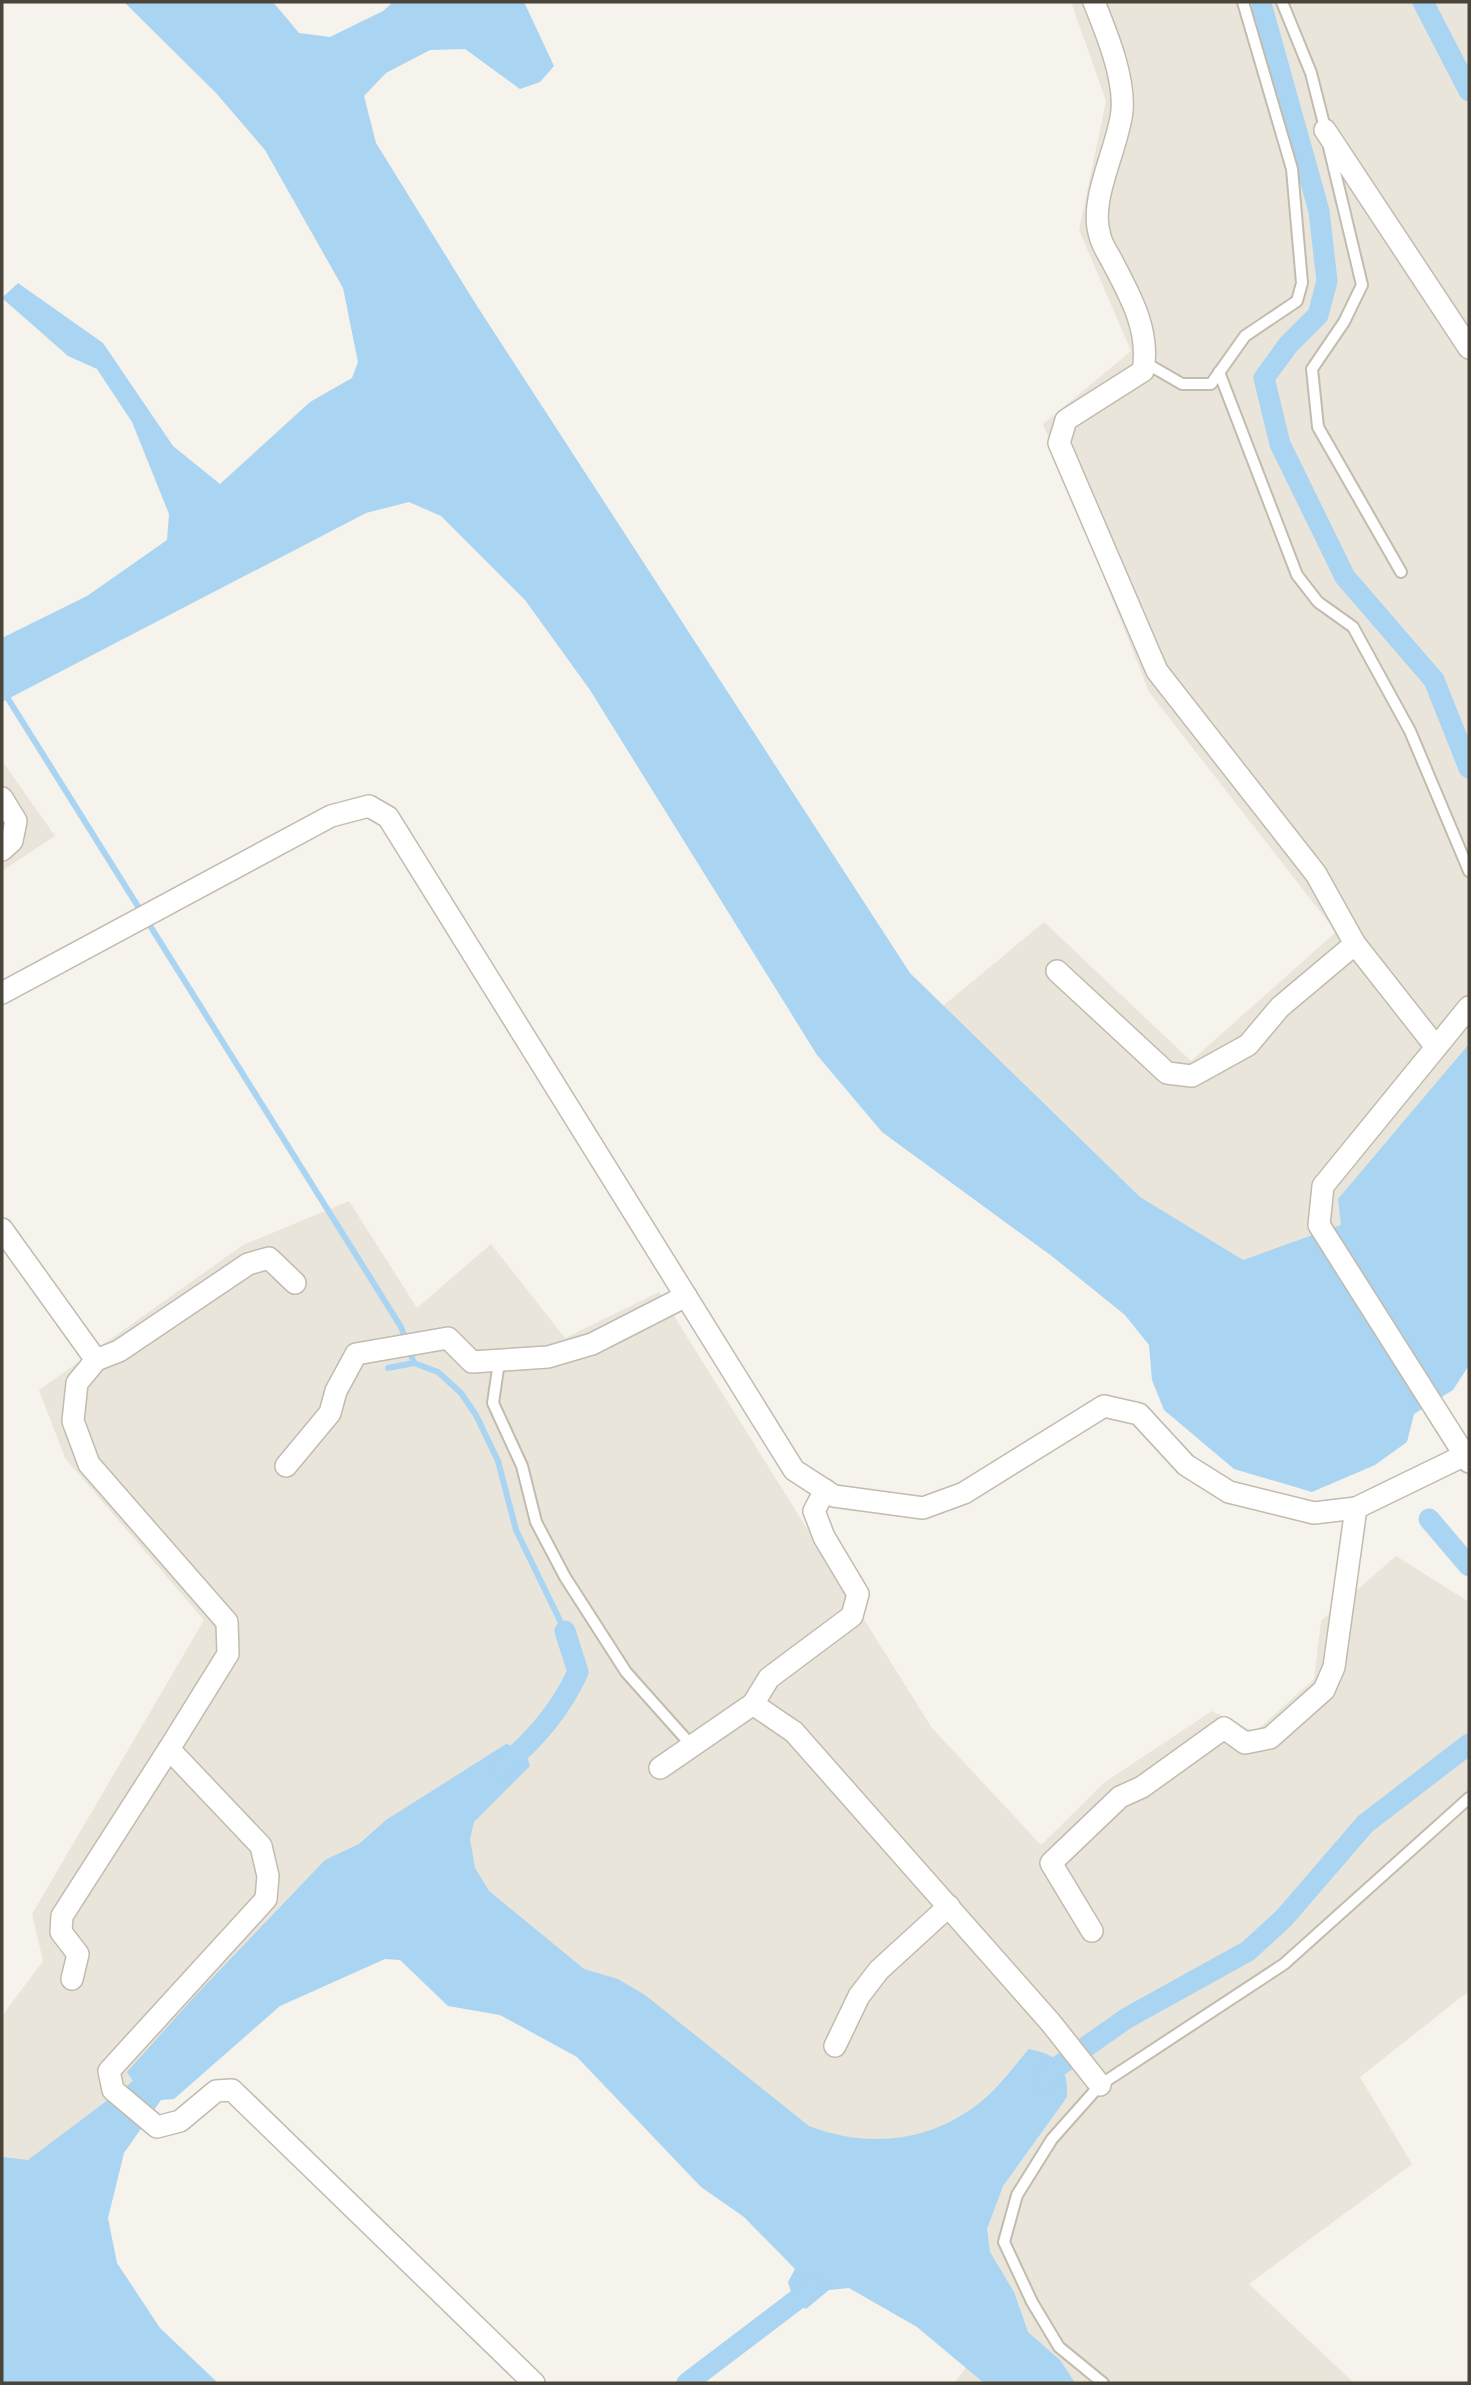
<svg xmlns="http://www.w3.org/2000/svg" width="1471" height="2385" viewBox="0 0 1471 2385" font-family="Mulish,sans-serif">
<rect width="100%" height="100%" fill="#f6f3ec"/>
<!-- residential -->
<g fill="#eae5da">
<path d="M1071,2H1469V1129L1388,1228L1238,1285L931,1016L1044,922L1191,1061L1336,932L1149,692L1043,424L1131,351L1079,230L1106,101Z"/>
<path d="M2,761L55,836L2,871Z"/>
<path d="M349,1201L417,1308L491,1244L565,1338L659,1292L932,1728L1041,1845L1105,1782L1212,1711L1255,1732L1314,1679L1321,1621L1396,1556L1469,1602V1991L1360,2077L1412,2164L1249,2284L1354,2383H954L995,2330L415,1842L34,2191L2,2162V2016L43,1961L32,1914L204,1620L65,1458L39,1390L243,1245Z"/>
</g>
<!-- water -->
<g fill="#a9d4f2">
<path d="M124,2H273L299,33L330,37L383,11L393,2H524L554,66L540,82L520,89L465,49L430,50L386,73L364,96L376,143L477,306L910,973L1140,1197L1243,1260L1341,1225L1338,1199L1469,1044V1365L1453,1390L1414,1414L1407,1442L1375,1465L1312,1492L1234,1469L1164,1410L1152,1380L1149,1345L1125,1315L1053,1257L882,1132L817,1055L590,690L525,600L441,516L409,502L366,513L2,702V638L87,596L167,540L169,514L132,422L97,369L68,356L2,298L18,283L103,343L173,446L220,484L310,402L352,378L358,362L343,288L265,150L216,93Z"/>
<path d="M506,1744L525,1749L530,1766L474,1822L470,1839L475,1868L489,1891L584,1969L618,1979L645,1995L809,2126C866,2148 928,2143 978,2104C997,2090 1013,2067 1029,2049C1059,2055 1068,2066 1067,2097L1003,2186L987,2229L990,2252L1014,2292L1028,2332L1060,2360L1075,2383H984L917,2327L849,2288L829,2290L806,2309L794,2302L788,2282L795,2269L744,2217L701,2187L577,2057L500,2015L448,2006L400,1960L385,1959L280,2006L174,2099L161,2100L124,2153L108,2218L117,2263L160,2328L218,2383H2V2157L28,2160L133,2081L127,2072L195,1996L325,1860L359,1844L386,1820Z"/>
</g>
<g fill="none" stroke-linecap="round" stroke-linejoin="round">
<!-- stream -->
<g stroke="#a9d4f2" stroke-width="6">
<path d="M2,689L401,1327L414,1363"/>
<path d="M388,1368L414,1363L438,1372L461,1393L476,1415L498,1461L516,1530L565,1631"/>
</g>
<!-- canal -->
<g stroke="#a9d4f2" stroke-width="21">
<path d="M1423,2L1469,91"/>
<path d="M1262,7L1319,211L1327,281L1318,315L1288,345L1264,378L1280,444L1345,577L1434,680L1469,768"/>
<path d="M1429,1519L1469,1566"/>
<path d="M502,1767C534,1741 561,1709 578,1672L565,1631"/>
<path d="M1044,2081L1053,2070L1127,2018L1248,1951L1284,1918L1365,1824L1469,1744"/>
<path d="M687,2383L815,2286"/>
</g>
<defs>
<g id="service">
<path d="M1282,2L1311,73L1326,132"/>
<path d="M1329,147L1362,285L1344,322L1312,369L1318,427L1401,572"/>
<path d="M1144,362L1182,384H1211L1245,336L1297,301L1302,283L1292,169L1243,2"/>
<path d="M1219,372L1297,575L1318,602L1353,627L1410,731L1469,871"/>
<path d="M499,1362L493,1403L522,1466L536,1522L565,1577L626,1672L692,1746"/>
<path d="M1103,2383L1059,2347L1032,2302L1004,2242L1017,2195L1052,2139L1100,2085L1284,1964L1469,1798"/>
</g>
<g id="minor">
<path d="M1094,2C1106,32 1125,77 1122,111C1118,149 1088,200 1100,236C1102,246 1110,256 1114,265C1132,299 1150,332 1143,371L1066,420L1059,443L1157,671L1316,874L1355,944L1436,1047"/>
<path d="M1325,130L1469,348"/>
<path d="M2,798L16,821L12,841L2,850"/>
<path d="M1057,971L1167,1073L1192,1076L1248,1045L1280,1007L1355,944"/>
<path d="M2,993L331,816L369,806L388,817L794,1470L834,1496L923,1508L964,1493L1104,1406L1139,1414L1186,1465L1229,1492L1314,1513L1356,1508L1463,1456"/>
<path d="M1469,1007L1323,1186L1319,1225L1469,1462"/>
<path d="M2,1229L96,1360"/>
<path d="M295,1283L269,1258L248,1264L119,1351L96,1360L77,1383L73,1421L89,1464L227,1622L228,1654L169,1749L261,1846L268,1876L266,1899L109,2071L113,2090L157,2127L180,2121L216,2091L232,2090L534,2383"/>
<path d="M286,1466L330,1413L336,1391L356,1354L448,1338L472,1362L548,1357L592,1344L686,1296"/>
<path d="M753,1704L794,1732L1051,2023L1100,2085"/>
<path d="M660,1768L753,1704L769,1678L852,1616L858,1594L824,1537L814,1511L825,1490"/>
<path d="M1092,1931L1051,1863L1120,1797L1142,1787L1224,1728L1245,1743L1270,1738L1324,1690L1334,1667L1356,1508"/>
<path d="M72,1979L78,1954L61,1932L62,1916L169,1749"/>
<path d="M835,2046L859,1996L879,1970L949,1906"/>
</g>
</defs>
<!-- service casing -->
<use href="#service" stroke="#c2bbae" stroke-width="14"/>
<!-- minor casing -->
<use href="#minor" stroke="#c2bbae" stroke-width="24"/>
<!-- service -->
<use href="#service" stroke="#fff" stroke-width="10"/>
<!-- minor -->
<use href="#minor" stroke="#fff" stroke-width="21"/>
</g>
<!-- border -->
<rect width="1471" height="2385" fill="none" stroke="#4b4439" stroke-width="7"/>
</svg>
